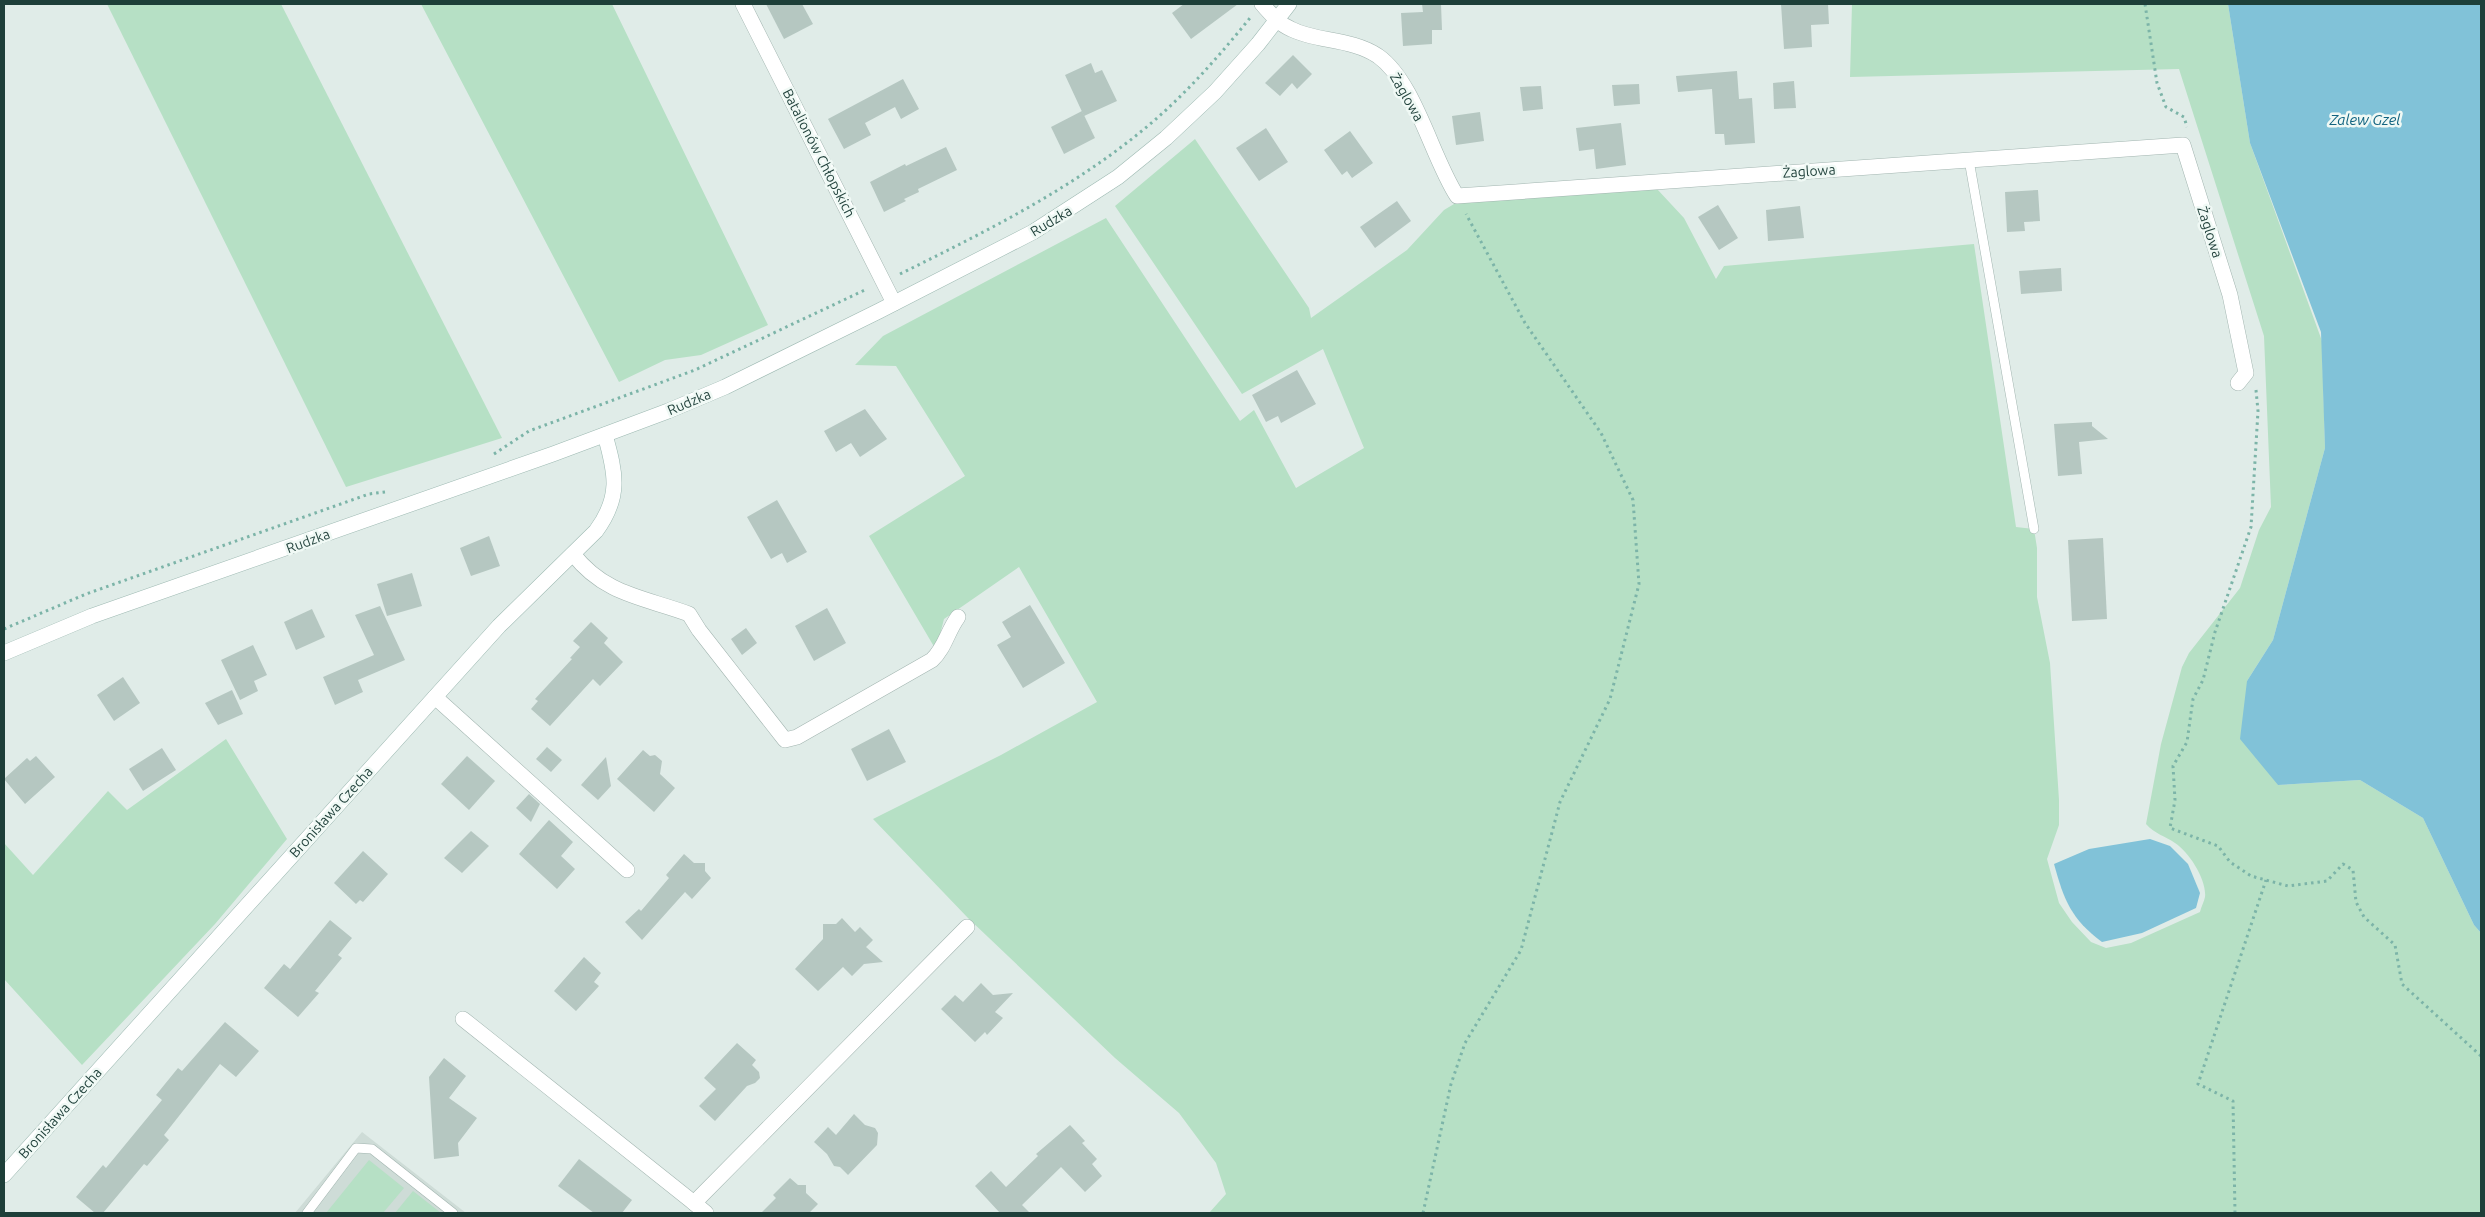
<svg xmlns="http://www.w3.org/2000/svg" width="2485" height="1217" viewBox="0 0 2485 1217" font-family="Ubuntu,sans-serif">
<rect width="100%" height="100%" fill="#e0ece8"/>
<!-- built -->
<path fill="#cedcd7" d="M362,1132L466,1213H295Z"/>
<!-- green -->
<g fill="#b6e0c5">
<path d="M107,4H281L502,438L346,487Z"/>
<path d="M421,4H612L768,325L701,355L665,360L619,382Z"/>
<path d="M1852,4H2228L2250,143L2322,341L2325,448L2273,640L2247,681L2278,785L2360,780L2423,818L2474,925L2481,933V1213H1209L1226,1194L1216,1163L1179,1113L1115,1058L968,918L873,819L1001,755L1097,702L1019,567L944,619L936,650L869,536L965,476L896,366L855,365L883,336L1106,218L1240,421L1254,410L1296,488L1364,448L1323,349L1242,394L1115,206L1195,139L1309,308L1311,318L1407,250L1444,210L1459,201L1657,189L1684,218L1716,279L1724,266L1974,244L2016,527L2034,529L2037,548V597L2050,663L2059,800V825L2047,859L2059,903L2072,922L2091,942L2106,948L2131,943L2200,912C2201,907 2204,902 2205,897C2207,880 2189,852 2175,843C2165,836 2155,834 2146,824L2161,744L2182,667L2189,653L2240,588L2259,530L2271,507L2264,336L2179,69L1850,77Z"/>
<path d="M226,739L287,839L215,924L82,1065L4,979V843L33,875L108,791L127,810Z"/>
<path d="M369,1160L404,1188L383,1213H326Z"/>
<path d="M413,1191L441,1213H395Z"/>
</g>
<!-- water -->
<g fill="#81c2d8">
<path d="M2228,4H2481V933L2474,925L2423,818L2360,780L2278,785L2240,739L2247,681L2273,640L2325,448L2321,332L2250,143Z"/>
<path d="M2150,839L2170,846L2188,864L2200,893L2196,908L2142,933L2102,942C2071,919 2064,900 2054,864L2089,849Z"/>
</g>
<!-- building -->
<g fill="#b5c7c1">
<path d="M766,4H802L813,24L784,39Z"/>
<path d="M1184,4H1238L1191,39L1172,13Z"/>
<path d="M1422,4H1441L1442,30H1432V44L1403,46L1401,13L1423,12Z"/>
<path d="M1781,4H1828L1829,24L1811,25L1812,47L1784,49Z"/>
<path d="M1293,55L1312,74L1297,89L1292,83L1280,96L1265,83Z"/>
<path d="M1091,63L1095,73L1102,70L1117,101L1084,116L1065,75Z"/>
<path d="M1737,71L1739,99L1752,98L1755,143L1725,145L1724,134H1715L1712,89L1678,92L1676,76Z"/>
<path d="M903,79L919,109L901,119L895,107L865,123L871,135L844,149L828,119Z"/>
<path d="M1794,81L1796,108L1774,109L1773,83Z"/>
<path d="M1639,84L1640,104L1614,106L1612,85Z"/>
<path d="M1541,86L1543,109L1523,111L1520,87Z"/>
<path d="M1082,111L1095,138L1064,154L1051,127Z"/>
<path d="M1480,112L1484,141L1456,145L1452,116Z"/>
<path d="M1621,123L1626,165L1596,169L1594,149L1579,151L1576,128Z"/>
<path d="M1266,128L1288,162L1259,181L1236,148Z"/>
<path d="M1350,131L1373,163L1352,178L1347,171L1342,175L1324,150Z"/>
<path d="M946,147L957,170L918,189L919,192L904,199L906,201L884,212L870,182L905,164L906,166Z"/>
<path d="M2038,190L2040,221L2024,222L2025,231L2007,232L2005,192Z"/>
<path d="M1397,201L1411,221L1375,248L1360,227Z"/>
<path d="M1718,205L1738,238L1719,250L1698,217Z"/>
<path d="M1800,206L1804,238L1768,241L1766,210Z"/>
<path d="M2061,268L2062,291L2021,294L2019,271Z"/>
<path d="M1297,370L1316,404L1281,423L1278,416L1266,422L1252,395Z"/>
<path d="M865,409L887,439L860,457L851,443L836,452L824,431Z"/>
<path d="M2092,422V426L2108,439L2079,442L2082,474L2058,476L2054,424Z"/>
<path d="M777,500L807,552L787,563L782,553L771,559L747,517Z"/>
<path d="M489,536L500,566L471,576L460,548Z"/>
<path d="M2103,538L2107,619L2072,621L2068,540Z"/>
<path d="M412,573L422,606L387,616L377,584Z"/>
<path d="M1030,605L1065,663L1023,688L997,645L1011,637L1002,622Z"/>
<path d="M380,606L405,660L358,680L363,692L335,705L323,677L374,655L355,615Z"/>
<path d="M827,608L846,643L814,661L795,626Z"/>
<path d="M312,609L325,637L296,650L284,622Z"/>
<path d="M591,622L608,638L604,643L623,662L600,686L593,679L550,726L531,709L538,701L535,699L572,659L570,658L580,647L573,641Z"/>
<path d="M746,628L757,643L742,655L731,639Z"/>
<path d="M253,645L267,675L254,681L258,691L240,700L221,660Z"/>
<path d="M123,677L140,703L114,721L97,695Z"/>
<path d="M232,690L243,714L218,725L205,703Z"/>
<path d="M889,729L906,762L867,781L851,749Z"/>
<path d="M547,747L562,760L551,772L536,759Z"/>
<path d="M162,748L176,770L143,791L129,769Z"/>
<path d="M643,750L650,756L655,755L662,761L660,774L675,788L654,812L617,779Z"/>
<path d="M36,756L55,777L25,804L4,779L27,758L30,761Z"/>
<path d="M467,756L495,781L469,810L441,784Z"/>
<path d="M606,757L611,786L598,800L581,785Z"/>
<path d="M529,794L540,804L531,822L516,808Z"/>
<path d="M549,820L573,842L561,856L575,869L557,889L519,854Z"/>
<path d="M471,831L489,846L462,873L444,858Z"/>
<path d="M363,851L388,874L363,902L360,900L356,904L334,883Z"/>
<path d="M684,854L694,863H705V871L711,878L692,899L685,892L642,940L625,922L639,909L641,911L669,878L666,875Z"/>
<path d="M842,918L855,932L860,927L873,940L866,947L883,962L864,964L852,976L843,967L818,991L795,969L823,939V924H836Z"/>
<path d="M330,920L352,938L338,955L342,958L315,991L319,993L298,1017L264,988L284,964L290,969Z"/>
<path d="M584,957L601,973L594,982L599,986L576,1011L554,991Z"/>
<path d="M981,983L993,995L1013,993L995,1012L1003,1018L987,1035L985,1032L975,1042L941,1009L955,995L963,1002Z"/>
<path d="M225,1022L259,1051L236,1077L220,1064L164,1135L169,1140L147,1166L144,1164L103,1213H95L76,1197L103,1165L106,1168L162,1100L156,1095L178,1068L182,1071Z"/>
<path d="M737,1043L756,1060L752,1065L759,1072L760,1078L755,1083L747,1086L715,1121L699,1106L716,1089L704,1078Z"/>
<path d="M444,1058L466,1076L449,1098L477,1118L458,1143L459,1156L434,1159L429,1077Z"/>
<path d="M854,1114L865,1125L875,1128L878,1133L877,1145L848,1175L840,1167L834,1166L827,1154L814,1142L828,1127L836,1135Z"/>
<path d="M1070,1125L1085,1141L1082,1143L1097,1159L1092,1164L1102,1176L1085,1192L1061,1167L1022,1205L1030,1213H1000L975,1186L991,1171L1006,1187L1038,1156L1036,1154Z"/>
<path d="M579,1159L632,1200L622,1213H594L558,1186Z"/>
<path d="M790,1178L798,1185H806V1193L818,1204L809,1213H761L776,1198L773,1195Z"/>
</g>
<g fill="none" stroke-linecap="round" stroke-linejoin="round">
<defs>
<g id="lane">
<path d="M1969,160L2034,529"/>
<path d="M307,1213L356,1148L372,1149L453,1213"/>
</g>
<g id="street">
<path d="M743,4L894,303"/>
<path d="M1262,4C1271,14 1279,24 1291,29C1316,42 1351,38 1378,56C1415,82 1432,158 1457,196L2183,145L2230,295L2246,373L2238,383"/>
<path d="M573,554C605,595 643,597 689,614L699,630L785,740L797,737L932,660C945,648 947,632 958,617"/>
<path d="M435,697L627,870"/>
<path d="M463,1019L694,1203"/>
<path d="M706,1213L694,1203L967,927"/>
</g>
<g id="secondary">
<path d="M4,653L92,616L553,454L668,411L725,387L879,311L1033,232L1118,177L1166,138L1215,92L1258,44L1289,4"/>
<path d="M4,1175L499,626L596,531C621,497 616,474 605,435"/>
</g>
</defs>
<!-- lane casing -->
<use href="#lane" stroke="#a2b5b0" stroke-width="10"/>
<!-- street casing -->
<use href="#street" stroke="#a2b5b0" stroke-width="16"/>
<!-- secondary casing -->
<use href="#secondary" stroke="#9db9b2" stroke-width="16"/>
<!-- path -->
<g stroke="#7cb4a8" stroke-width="3" stroke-dasharray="2.5 4" stroke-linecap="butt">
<path d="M2145,4L2157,83L2166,107L2184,117L2187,127"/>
<path d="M900,274C987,231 1074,188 1149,125C1187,93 1219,56 1250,18"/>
<path d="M2256,390L2258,411L2251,527L2215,632L2203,680L2193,699L2187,742L2173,766L2175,800L2170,828L2218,846L2230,862L2251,876L2288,886L2327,881L2343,864L2353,870L2356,902L2364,917L2395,945L2402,984L2481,1056"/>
<path d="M494,454L529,431L695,370L867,289"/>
<path d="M4,629L86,594L369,494L385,492"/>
<path d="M1423,1213L1451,1084L1465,1043L1521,950L1560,802L1610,699L1639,584L1633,500L1601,433L1525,323L1466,214"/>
<path d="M2235,1213L2233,1101L2198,1084L2266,880"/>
</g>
<!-- lane -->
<use href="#lane" stroke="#fff" stroke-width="9"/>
<!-- street -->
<use href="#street" stroke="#fff" stroke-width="15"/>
<!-- secondary -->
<use href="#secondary" stroke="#fff" stroke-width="15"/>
</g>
<g text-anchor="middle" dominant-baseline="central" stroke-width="5" stroke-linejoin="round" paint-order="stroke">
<!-- street labels -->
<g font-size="14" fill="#1e3f39" stroke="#f0f9f5">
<text transform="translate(1407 97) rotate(60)">Żaglowa</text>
<text transform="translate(819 153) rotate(63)">Batalionów Chłopskich</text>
<text transform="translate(1809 171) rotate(-4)">Żaglowa</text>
<text transform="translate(1051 221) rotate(-31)">Rudzka</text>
<text transform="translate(2210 232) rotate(72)">Żaglowa</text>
<text transform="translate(689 402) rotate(-23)">Rudzka</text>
<text transform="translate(308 541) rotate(-20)">Rudzka</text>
<text transform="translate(331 812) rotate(-48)">Bronisława Czecha</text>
<text transform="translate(60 1113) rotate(-48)">Bronisława Czecha</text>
</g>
<!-- water labels -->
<g font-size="15" font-style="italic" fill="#126481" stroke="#f0f9f5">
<text x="2365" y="119">Zalew Gzel</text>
</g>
</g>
<!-- border -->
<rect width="2485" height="1217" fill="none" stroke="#1e3f39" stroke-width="10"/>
</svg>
